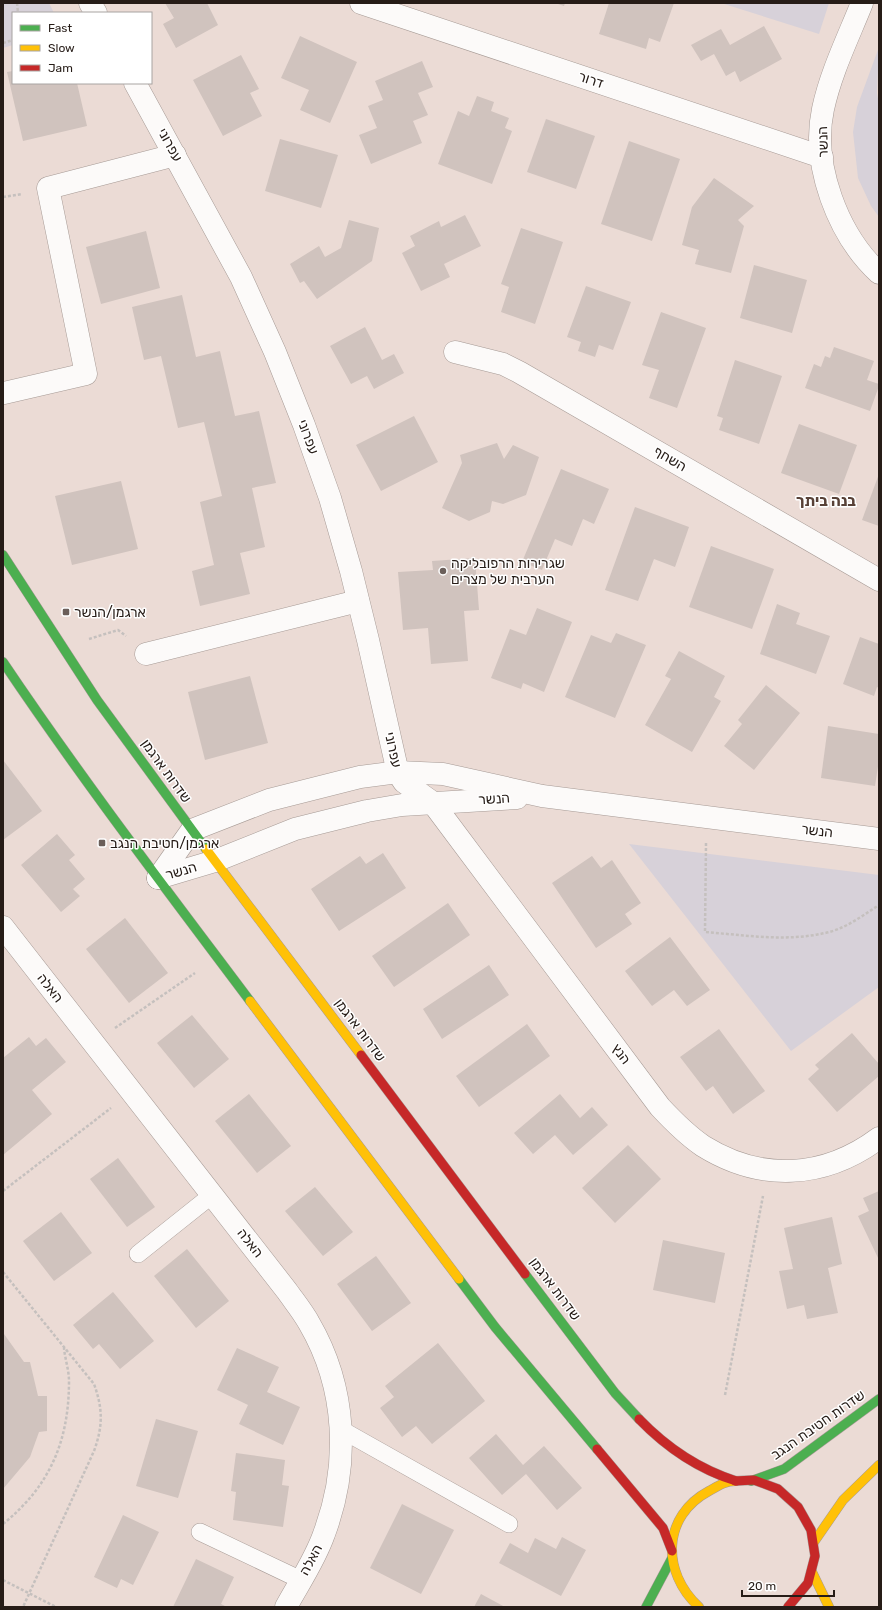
<svg xmlns="http://www.w3.org/2000/svg" width="882" height="1610" viewBox="0 0 882 1610" font-family="Rubik,'Noto Sans Hebrew',sans-serif">
<rect width="100%" height="100%" fill="#ebdbd5"/>
<!-- green -->
<g fill="#d7d1d9">
<path d="M3,3H49L54,13H13V45L3,48Z"/>
<path d="M721,3H829L819,34Z"/>
<path d="M879,47L877,93L879,104V217L871,206L858,178L853,132L857,107Z"/>
<path d="M629,844L879,875V987L791,1051Z"/>
</g>
<!-- building -->
<g fill="#d0c3be">
<path d="M165,3H207L218,25L176,48L163,24L174,18Z"/>
<path d="M555,3H565L564,6Z"/>
<path d="M609,3H674L660,42L649,38L646,49L599,34Z"/>
<path d="M764,26L782,59L740,82L735,71L726,76L714,54L701,61L691,45L721,29L730,45Z"/>
<path d="M300,36L357,62L330,123L300,110L309,90L281,78Z"/>
<path d="M241,55L259,89L250,93L262,116L223,136L193,80Z"/>
<path d="M422,61L433,87L418,93L428,115L413,121L422,143L371,164L359,135L377,128L368,106L383,100L375,81Z"/>
<path d="M13,71V83H77L87,126L23,141L7,72Z"/>
<path d="M477,96L494,102L491,111L509,118L505,128L512,131L492,184L438,164L458,111L469,116Z"/>
<path d="M546,119L595,136L576,189L527,172Z"/>
<path d="M280,139L338,155L321,208L265,191Z"/>
<path d="M629,141L680,159L652,241L601,224Z"/>
<path d="M714,178L754,206L738,220L744,226L731,273L695,264L699,250L682,245L692,207Z"/>
<path d="M465,215L481,246L444,264L450,277L421,291L402,253L415,246L410,236L439,221L441,227Z"/>
<path d="M349,220L379,228L372,261L317,299L304,281L300,283L290,264L319,246L325,257L341,248Z"/>
<path d="M521,228L563,242L535,324L501,312L509,287L501,284Z"/>
<path d="M146,231L160,288L101,304L86,247Z"/>
<path d="M754,265L807,280L792,333L740,318Z"/>
<path d="M586,286L631,302L613,350L599,345L595,357L578,351L581,342L567,337Z"/>
<path d="M182,295L196,357L220,351L235,416L259,411L276,483L252,488L265,547L240,553L250,594L200,606L192,571L214,565L200,502L222,496L204,422L178,428L161,356L144,360L132,307Z"/>
<path d="M661,312L706,328L677,408L649,398L659,370L642,365Z"/>
<path d="M365,327L382,360L394,354L404,373L374,389L367,376L351,384L330,346Z"/>
<path d="M834,347L874,361L867,380L879,384V386L870,411L805,388L814,364L821,367L825,356L830,358Z"/>
<path d="M735,360L782,376L759,444L719,430L723,418L717,416Z"/>
<path d="M414,416L438,462L381,491L356,445Z"/>
<path d="M799,424L857,445L839,494L781,473Z"/>
<path d="M497,443L504,459L513,445L539,457L526,495L503,504L492,501L490,512L469,521L442,508L462,463L460,455Z"/>
<path d="M561,469L609,489L594,524L583,519L572,546L555,539L542,570L522,562Z"/>
<path d="M879,474V526L862,520Z"/>
<path d="M121,481L138,549L72,565L55,496Z"/>
<path d="M635,507L689,527L675,567L654,559L638,601L605,590Z"/>
<path d="M711,546L774,569L752,629L689,607Z"/>
<path d="M475,558L479,610L464,611L468,661L431,664L428,628L403,630L398,572L433,570L432,561Z"/>
<path d="M777,604L800,613L796,624L830,636L816,674L760,654Z"/>
<path d="M537,608L572,622L544,692L523,683L521,689L491,678L510,629L526,635Z"/>
<path d="M616,633L646,645L615,718L565,697L591,635L611,643Z"/>
<path d="M860,637L879,644V688L877,687L874,696L843,684Z"/>
<path d="M679,651L725,676L714,697L721,701L692,752L645,725L671,679L665,676Z"/>
<path d="M250,676L268,743L205,760L188,692Z"/>
<path d="M766,685L800,713L754,770L724,746L742,724L738,720Z"/>
<path d="M828,726L879,734V760L875,786L821,778Z"/>
<path d="M3,760L42,811L3,840Z"/>
<path d="M57,834L75,855L69,860L85,879L73,889L80,896L61,912L21,865Z"/>
<path d="M383,853L406,888L339,931L311,889L360,856L366,864Z"/>
<path d="M592,856L601,868L612,860L641,903L625,914L632,924L596,948L552,883Z"/>
<path d="M448,903L470,935L394,987L372,956Z"/>
<path d="M125,918L168,973L129,1003L86,949Z"/>
<path d="M670,937L710,990L687,1006L674,990L652,1006L625,971Z"/>
<path d="M489,965L509,995L442,1039L423,1009Z"/>
<path d="M192,1015L229,1059L194,1088L157,1043Z"/>
<path d="M527,1024L550,1056L479,1107L456,1076Z"/>
<path d="M719,1029L765,1091L733,1114L713,1086L706,1091L680,1057Z"/>
<path d="M852,1033L879,1064V1076L837,1112L808,1079L819,1069L815,1065Z"/>
<path d="M29,1037L36,1046L46,1038L66,1062L32,1090L52,1114L3,1155V1102L4,1101L3,1099V1058Z"/>
<path d="M249,1094L291,1146L257,1173L215,1121Z"/>
<path d="M560,1094L580,1118L592,1107L608,1125L573,1155L555,1135L533,1154L514,1133Z"/>
<path d="M628,1145L661,1179L615,1223L582,1188Z"/>
<path d="M118,1158L155,1207L127,1227L90,1179Z"/>
<path d="M315,1187L353,1232L323,1256L285,1211Z"/>
<path d="M879,1191V1260L858,1216L869,1211L863,1198Z"/>
<path d="M61,1212L92,1253L54,1281L23,1241Z"/>
<path d="M832,1217L842,1264L828,1268L838,1313L807,1319L804,1305L787,1309L779,1271L793,1269L784,1228Z"/>
<path d="M663,1240L725,1253L715,1303L653,1290Z"/>
<path d="M187,1249L229,1301L196,1328L154,1276Z"/>
<path d="M376,1256L411,1303L372,1331L337,1284Z"/>
<path d="M113,1292L154,1341L120,1369L99,1344L93,1349L73,1325Z"/>
<path d="M4,1334L24,1362H30L38,1396H47V1431L39,1432L30,1457L3,1489V1335Z"/>
<path d="M438,1343L485,1401L432,1444L416,1426L402,1437L380,1408L394,1397L385,1386Z"/>
<path d="M237,1348L279,1367L267,1392L300,1407L283,1445L239,1424L248,1405L217,1390Z"/>
<path d="M156,1419L198,1431L178,1498L136,1486Z"/>
<path d="M496,1434L523,1465L544,1446L582,1488L557,1510L526,1474L502,1495L469,1458Z"/>
<path d="M236,1453L285,1460L282,1485L289,1486L283,1527L233,1520L236,1492L231,1491Z"/>
<path d="M402,1504L454,1530L421,1594L370,1568Z"/>
<path d="M123,1515L159,1532L133,1585L121,1579L117,1588L94,1577Z"/>
<path d="M562,1537L586,1550L561,1596L499,1563L510,1543L528,1553L535,1538L556,1549Z"/>
<path d="M196,1559L234,1577L221,1604L227,1607H173Z"/>
<path d="M481,1594L505,1607H474Z"/>
</g>
<g fill="none" stroke-linecap="round" stroke-linejoin="round">
<defs>
<g id="lane">
<path d="M138,1254L212,1195"/>
<path d="M342,1430L509,1524"/>
<path d="M200,1532L301,1580"/>
</g>
<g id="street">
<path d="M90,3L96,13"/>
<path d="M361,3L822,157"/>
<path d="M862,3C848,38 831,72 823,109C811,165 838,235 879,273"/>
<path d="M135,83L241,277L275,352L304,425L330,498L351,571L368,640L398,773L404,782L432,802L660,1107C673,1121 687,1135 703,1146C761,1182 824,1179 879,1138"/>
<path d="M455,352L503,364L519,372L879,580"/>
<path d="M4,393L86,374L48,188L175,155"/>
<path d="M146,654L358,601"/>
<path d="M158,878L192,830L269,800L360,777L398,772L443,774L542,796L879,839"/>
<path d="M158,878L215,861L295,829L367,811L402,805L517,798"/>
<path d="M3,927L287,1291C294,1301 303,1312 309,1323C347,1388 350,1465 324,1534C315,1560 299,1583 286,1607"/>
</g>
<g id="fast">
<path d="M3,555L97,700L206,849"/>
<path d="M3,662C81,778 166,889 250,1001"/>
<path d="M525,1274L615,1393L639,1419"/>
<path d="M459,1279L495,1327L597,1449"/>
<path d="M751,1481L784,1469L879,1399"/>
<path d="M646,1607L672,1558"/>
</g>
<g id="slow">
<path d="M206,849L361,1055"/>
<path d="M250,1001L459,1279"/>
<path d="M814,1542L843,1500L879,1465"/>
<path d="M812,1572L829,1607"/>
<path d="M699,1607C661,1572 662,1516 709,1491C718,1486 725,1481 735,1481"/>
</g>
<g id="jam">
<path d="M361,1055L525,1274"/>
<path d="M639,1419C667,1448 698,1469 736,1481"/>
<path d="M597,1449L663,1528L672,1551"/>
<path d="M735,1481L754,1480L778,1489L798,1507L811,1530L815,1556L808,1583L788,1607"/>
</g>
</defs>
<!-- lane casing -->
<use href="#lane" stroke="#a69a95" stroke-width="18"/>
<!-- street casing -->
<use href="#street" stroke="#a69a95" stroke-width="23"/>
<!-- fast casing -->
<use href="#fast" stroke="#a69a95" stroke-width="10"/>
<!-- slow casing -->
<use href="#slow" stroke="#a69a95" stroke-width="10"/>
<!-- jam casing -->
<use href="#jam" stroke="#a69a95" stroke-width="10"/>
<!-- path -->
<g stroke="#c5c0be" stroke-width="2.5" stroke-dasharray="3 2" stroke-linecap="butt">
<path d="M17,3L18,13"/>
<path d="M3,43L13,40"/>
<path d="M3,197L22,194"/>
<path d="M89,639L118,630L126,636"/>
<path d="M706,843L705,932C744,935 786,942 825,933C845,929 862,916 879,905"/>
<path d="M115,1028L195,973"/>
<path d="M3,1191L111,1108"/>
<path d="M3,1272L94,1384C103,1409 103,1426 94,1451L23,1607"/>
<path d="M725,1395L763,1196"/>
<path d="M3,1524C50,1486 69,1441 69,1381C69,1370 65,1359 64,1348"/>
<path d="M3,1580L56,1607"/>
</g>
<!-- lane -->
<use href="#lane" stroke="#fcfaf9" stroke-width="17"/>
<!-- street -->
<use href="#street" stroke="#fcfaf9" stroke-width="22"/>
<!-- fast -->
<use href="#fast" stroke="#4caf50" stroke-width="9"/>
<!-- slow -->
<use href="#slow" stroke="#ffc107" stroke-width="9"/>
<!-- jam -->
<use href="#jam" stroke="#c62828" stroke-width="9"/>
</g>
<!-- markers -->
<g fill="#6b5f5a" stroke="#fff" stroke-width="1.5">
<circle cx="443" cy="571" r="4"/>
<rect x="62" y="608" width="8" height="8" rx="2"/>
<rect x="98" y="839" width="8" height="8" rx="2"/>
</g>
<g text-anchor="middle" dominant-baseline="central" stroke-width="3" stroke-linejoin="round" paint-order="stroke">
<!-- street labels -->
<g font-size="14" fill="#261c17" stroke="#fff">
<text transform="translate(591 80) rotate(18)">דרור</text>
<text transform="translate(823 142) rotate(-91)">הנשר</text>
<text transform="translate(170 145) rotate(61)">עפרוני</text>
<text transform="translate(308 437) rotate(70)">עפרוני</text>
<text transform="translate(670 459) rotate(30)">השחף</text>
<text transform="translate(393 750) rotate(78)">עפרוני</text>
<text transform="translate(166 771) rotate(54)">שדרות ארגמן</text>
<text transform="translate(494 799) rotate(-4)">הנשר</text>
<text transform="translate(817 831) rotate(7)">הנשר</text>
<text transform="translate(181 871) rotate(-16)">הנשר</text>
<text transform="translate(50 988) rotate(52)">האלה</text>
<text transform="translate(360 1030) rotate(53)">שדרות ארגמן</text>
<text transform="translate(621 1054) rotate(53)">הנץ</text>
<text transform="translate(250 1243) rotate(52)">האלה</text>
<text transform="translate(555 1289) rotate(53)">שדרות ארגמן</text>
<text transform="translate(818 1425) rotate(-35)">שדרות חטיבת הנגב</text>
<text transform="translate(311 1560) rotate(-62)">האלה</text>
</g>
<!-- poi labels -->
<g font-size="14" fill="#261c17" stroke="#fff" text-anchor="start">
<text x="451" y="563">שגרירות הרפובליקה<tspan x="451" dy="16">הערבית של מצרים</tspan></text>
<text x="74" y="612">ארגמן/הנשר</text>
<text x="110" y="843">ארגמן/חטיבת הנגב</text>
</g>
<!-- neighbourhood labels -->
<g font-size="15" font-weight="bold" fill="#584137" stroke="#fff">
<text x="826" y="501">בנה ביתך</text>
</g>
</g>
<!-- border -->
<rect width="882" height="1610" fill="none" stroke="#261c17" stroke-width="8"/>
<!-- legend -->
<rect x="12" y="12" width="140" height="72" fill="#ffffff" stroke="#a8a4a2"/>
<rect x="20" y="25" width="20" height="6" fill="#4caf50" stroke="#a8a4a2"/>
<text x="48" y="32" font-size="12" fill="#261c17">Fast</text>
<rect x="20" y="45" width="20" height="6" fill="#ffc107" stroke="#a8a4a2"/>
<text x="48" y="52" font-size="12" fill="#261c17">Slow</text>
<rect x="20" y="65" width="20" height="6" fill="#c62828" stroke="#a8a4a2"/>
<text x="48" y="72" font-size="12" fill="#261c17">Jam</text>
<!-- scale -->
<path d="M742 1590v6h92v-6" fill="none" stroke="#261c17" stroke-width="2"/>
<text x="748" y="1590" font-size="12" fill="#261c17" stroke="#ffffff" stroke-width="3" paint-order="stroke">20 m</text>
</svg>
